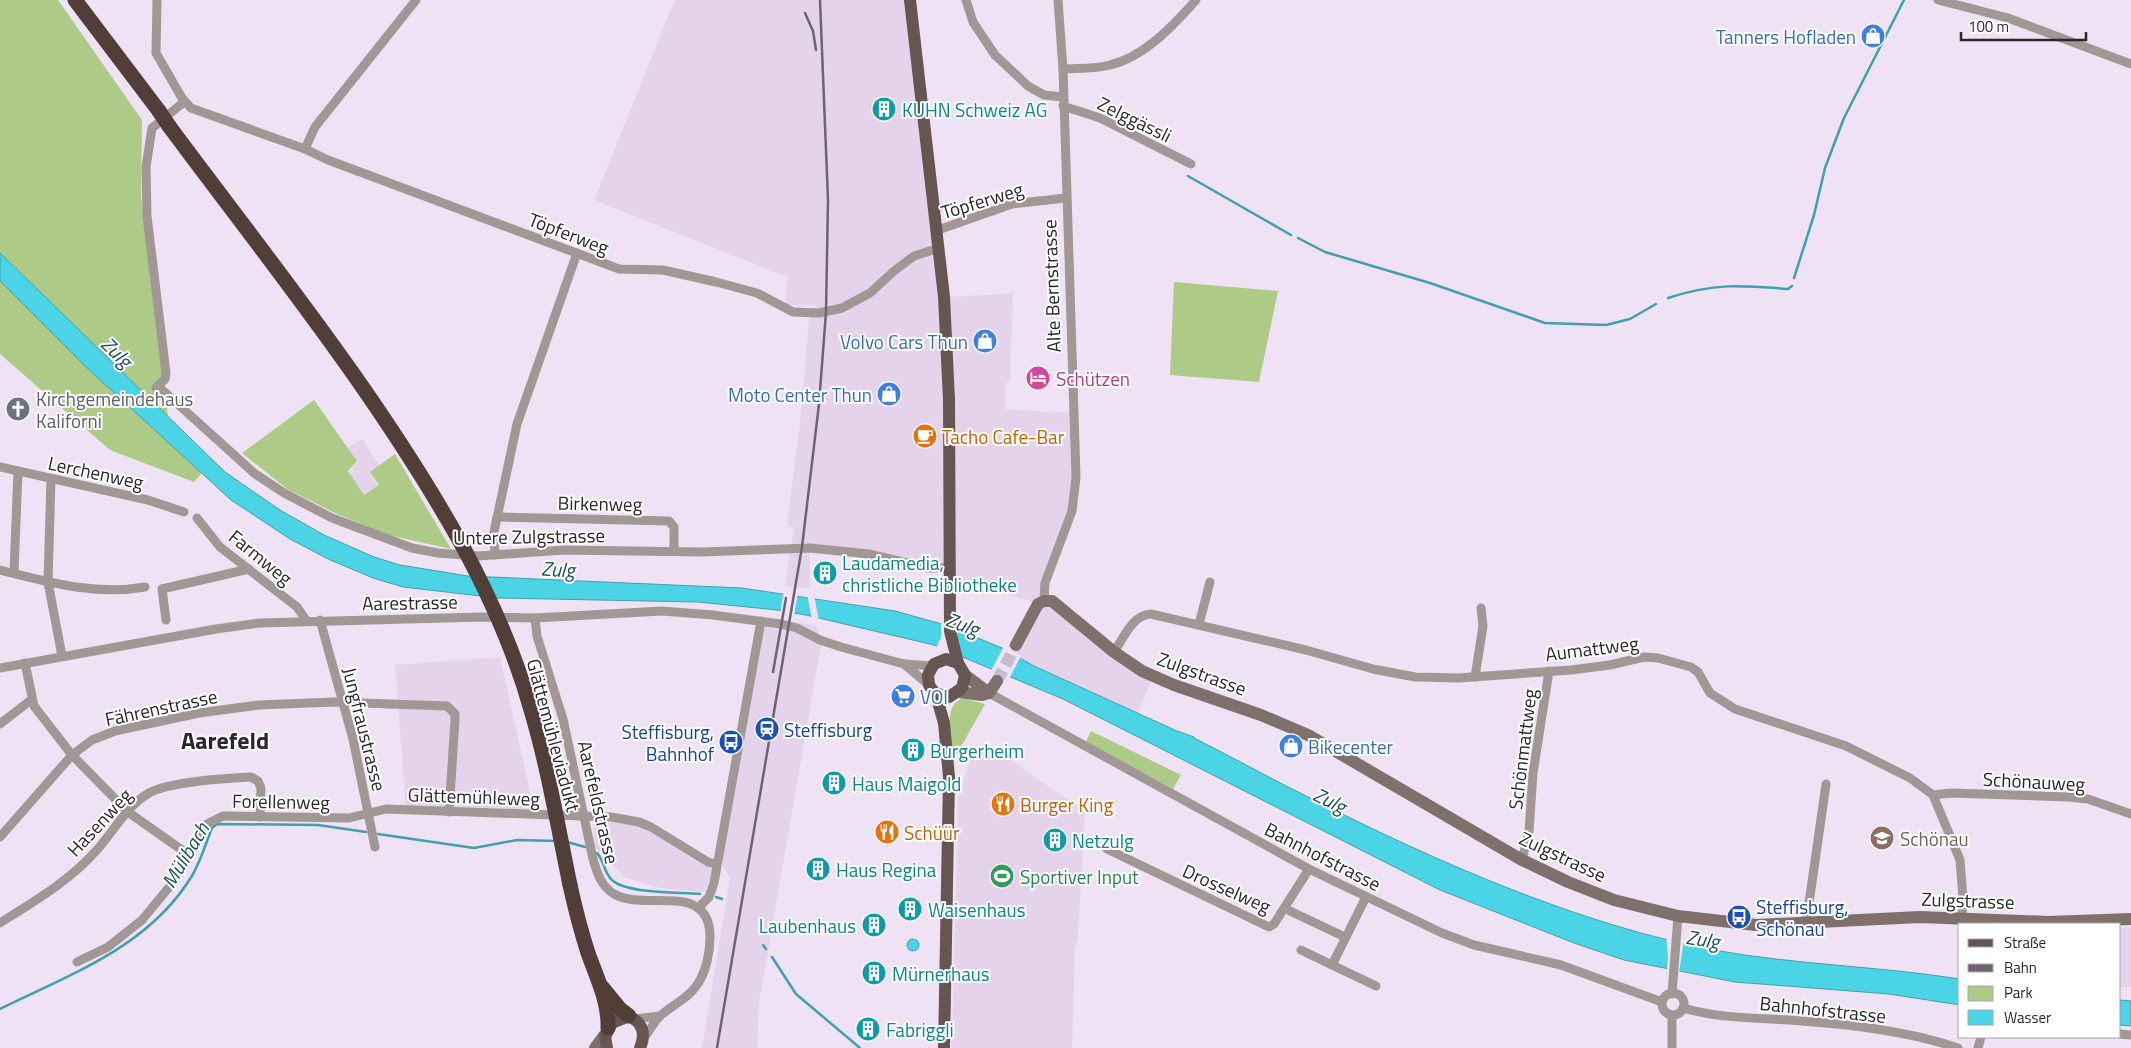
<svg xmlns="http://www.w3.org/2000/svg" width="2131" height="1048" viewBox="0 0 2131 1048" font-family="'Titillium Web',sans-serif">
<rect width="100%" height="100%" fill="#eee2f4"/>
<!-- built -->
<g fill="#e5d3ec">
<path d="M675,0H910L944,297L1007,294L1013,292L1010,381L1005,384V409L1074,413L1076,477L1064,537L1044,600L1153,677L1138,713L1034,666L1012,653L1038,604L971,582L950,581V568L810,548V589L785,585L794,528L787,525L800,423L809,319L816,306L785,305L788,277L594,200Z"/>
<path d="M362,439L381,469L372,476L378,486L364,496L350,474L357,462L348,448Z"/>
<path d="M779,619L817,626L821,645L759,1003L757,1048H702L730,878L718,856L756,627Z"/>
<path d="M500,657L535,814L406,810L395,665Z"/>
<path d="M982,745L991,746L1085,812L1078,937L1075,950L1072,1048H952L958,798L974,749Z"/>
<path d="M622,820L640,826L713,868L707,888L703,892L660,888L624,877L594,846L593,821Z"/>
<path d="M2131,927V987H2120V928Z"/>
</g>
<!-- green -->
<g fill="#adcb86">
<path d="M0,0H58L142,120L141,196L168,417L0,253Z"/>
<path d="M0,281L85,366L202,473L194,482L110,450L0,354Z"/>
<path d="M1174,282L1278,291L1259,382L1170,375Z"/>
<path d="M314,400L357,461L348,471L364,495L379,485L370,472L395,454L451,549L388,535L337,514L287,489L242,453Z"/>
<path d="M963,698L985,704L953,761C951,742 942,704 963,698Z"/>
<path d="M1091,731L1181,775L1173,789L1086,742Z"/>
</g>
<!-- water -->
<g fill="#4bd4e5" stroke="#41a0ae">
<path d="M0,253L225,472L280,510L324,535L374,557L400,565L468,576L742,588L895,611L949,626L1002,648L1034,666L1177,731L1194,737V738C1234,758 1273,780 1314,800C1435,861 1580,925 1714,950C1797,965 1878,966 1960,979V1005L1889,994L1735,982L1624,960L1574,943L1440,890L1063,699L934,645L806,615L777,610L698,602L498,598L403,587L373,578L328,559L290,539L231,500L85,366L0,281Z"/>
<circle cx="913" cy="945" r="6"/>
<path d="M2120,1000L2131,1001V1026L2120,1025Z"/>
</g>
<!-- pier -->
<g fill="#eee2f4">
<path d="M784,590L798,593L794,615L780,613Z"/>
<path d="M807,594L814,595L819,621L812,619Z"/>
<path d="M941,621L958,627L957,638L963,660L936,649L941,637Z"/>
<path d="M1004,646L1021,656L1009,679L991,671Z"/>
<path d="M1666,935L1684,940L1679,973L1667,971L1668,956Z"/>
</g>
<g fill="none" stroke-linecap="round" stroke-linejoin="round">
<!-- stream -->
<g stroke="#41a0ae" stroke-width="2.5">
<path d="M1188,176L1291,235"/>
<path d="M1298,238L1325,252L1430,283L1545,323L1606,325L1630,319L1656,304"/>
<path d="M1794,278L1814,215L1825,168L1844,118L1904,0"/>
<path d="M1668,298C1714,283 1741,285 1788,289L1792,286"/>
<path d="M378,834L474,848L517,840L557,841"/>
<path d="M567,842L585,847"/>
<path d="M597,853C604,860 604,873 612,880C627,894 679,892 700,894"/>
<path d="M716,897L722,899"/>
<path d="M763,945L766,949"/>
<path d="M772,957L796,994L860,1048"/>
<path d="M0,1009C71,974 151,946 193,874C201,860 206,843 212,828L217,824L318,825L366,832"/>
</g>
<!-- secondary-tunnel -->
<path stroke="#c7bccc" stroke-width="12" stroke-dasharray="12 6" stroke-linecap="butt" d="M997,681L1016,645"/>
<!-- street -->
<g stroke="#a19794" stroke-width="9">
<path d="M157,0L156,53L182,98L191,108L305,149L328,160L619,269L663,270L716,282L757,293L793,312L819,313L842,308L870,293L894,271L914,256L939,248"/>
<path d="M966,0L973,22L995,55L1028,86L1044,95L1063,97"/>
<path d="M1938,0L2008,18L2131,64"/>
<path d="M1063,69C1079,68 1095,69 1110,65C1144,57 1173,26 1196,0"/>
<path d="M1063,106L1100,118L1191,164"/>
<path d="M305,149L315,127L416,0"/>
<path d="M938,230L1012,204L1066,198"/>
<path d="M159,387L254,473L284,493L332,518L412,548L438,553L478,556L564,550L701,552L810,548L869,554L928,568H950"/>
<path d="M156,388L165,379L166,373L147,216L146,167L152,128L184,102"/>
<path d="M0,467L148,500L184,512"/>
<path d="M51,479L48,582L62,656"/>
<path d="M497,517L669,521L674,527V551"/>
<path d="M197,518L220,547L297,607L306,620"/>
<path d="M495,555L494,532L517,424L577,253"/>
<path d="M0,570C48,582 95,596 145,587"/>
<path d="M14,573L18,471"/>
<path d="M1044,601L1045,583L1072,511L1076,477L1063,69L1058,0"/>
<path d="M535,618L537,636L563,719L593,859C597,873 601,886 614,894C645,912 710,880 710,937C710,953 706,972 697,985C687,1000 671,1005 659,1017C653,1023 649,1032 643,1039"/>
<path d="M166,620L162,589L249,569"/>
<path d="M320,620L353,739L375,847"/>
<path d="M1199,624L1210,582"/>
<path d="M1114,652C1123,639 1133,614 1151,614L1306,650L1373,669L1415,677L1458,678L1571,670L1610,665L1644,657L1658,658L1691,667L1698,672L1710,693L1735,709L1846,746L1910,778L1933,795L1960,860L1963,898L1962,918"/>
<path d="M25,663L34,706L72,755L128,812L189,855"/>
<path d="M904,664L929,685"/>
<path d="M0,668L216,629L260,623L482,617L535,618L662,611L713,615L781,624L797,628L820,640L841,647L904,664L932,666"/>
<path d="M1475,677L1483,626L1481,608"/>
<path d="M989,693L1309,869L1442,933L1474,945L1561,965L1662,1002"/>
<path d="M0,724L31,700"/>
<path d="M1933,795L1951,793L2068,797L2088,799L2131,814"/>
<path d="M0,837L72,755L92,740L115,731L199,713L259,705L334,702L447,706L455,714V720L449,812"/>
<path d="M1107,849L1269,927L1274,924L1309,869"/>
<path d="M1522,860L1529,832L1533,773L1549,671"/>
<path d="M698,908L709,897L714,883L761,621"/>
<path d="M1290,911L1345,937"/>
<path d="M0,923C33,902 68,882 95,852C113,833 126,806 149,793C168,782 227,778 251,777L258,781L261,788L260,817"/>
<path d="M1806,924L1826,784"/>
<path d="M1301,950L1332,965L1366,897"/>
<path d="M77,962L108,947L142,920L175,880L207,824L223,816L349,818L386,809L611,817L639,822L651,827L708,862L716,864"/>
<path d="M1332,965L1376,986"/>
<circle cx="1673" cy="1004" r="11"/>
<path d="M1672,994L1678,916"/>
<path d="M1683,1008C1717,1018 1754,1018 1789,1020C1845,1024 1905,1030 1958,1048"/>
<path d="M634,1019L660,1016"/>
<path d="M2120,1034L2131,1035"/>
<path d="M1672,1048V1015"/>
<path d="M1978,1048L1981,1037"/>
</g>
<!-- secondary -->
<g stroke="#7f706c" stroke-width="12">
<path d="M1016,645L1038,604L1044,601H1052L1114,652L1142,671L1174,685L1261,715L1308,735L1522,860L1568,882L1614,900L1678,916L1756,925L1920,917L2048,922L2131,919"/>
<path d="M965,675L989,693"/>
<path d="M959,692L982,695L989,693L997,681"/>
<path d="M595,1048L606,1033"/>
</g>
<!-- primary -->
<g stroke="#665551" stroke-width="12">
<path d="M910,0L944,297L949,400L950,631L958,663"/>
<path d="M935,693L949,697L962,688L965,675L958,663L946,659L934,664L928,675L929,685L936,695L944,723L949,777L944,1048"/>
<path d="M607,1048L605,1037L612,1023L629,1016C643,1023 646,1034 640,1048"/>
</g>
<!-- highway -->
<g stroke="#513e39" stroke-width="15">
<path d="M75,0L159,111"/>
<path d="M169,126C270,262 379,396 462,545"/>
<path d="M570,885C575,908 581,931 588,953C597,978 609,1002 608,1028"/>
<path d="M602,987L620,1009L629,1016"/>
</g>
<!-- rail -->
<g stroke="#6c656f" stroke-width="2.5">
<path d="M805,13L813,31L816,50"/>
<path d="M773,672L786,598"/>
<path d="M717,1048L802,547L819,404L826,312L828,200L820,0"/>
</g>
<!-- highway-bridge -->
<g stroke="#513e39" stroke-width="15">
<path d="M159,111L169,126"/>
<path d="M462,545C490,597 515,652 531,710C548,767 558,827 570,885"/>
</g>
</g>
<!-- icons -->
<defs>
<symbol id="shop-disc" viewBox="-11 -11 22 22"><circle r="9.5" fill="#3f7fe0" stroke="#fff"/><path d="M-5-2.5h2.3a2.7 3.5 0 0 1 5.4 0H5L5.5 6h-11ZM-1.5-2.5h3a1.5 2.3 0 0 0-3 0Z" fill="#fff"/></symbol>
<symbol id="building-disc" viewBox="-11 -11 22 22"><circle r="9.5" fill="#0f9aa8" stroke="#fff"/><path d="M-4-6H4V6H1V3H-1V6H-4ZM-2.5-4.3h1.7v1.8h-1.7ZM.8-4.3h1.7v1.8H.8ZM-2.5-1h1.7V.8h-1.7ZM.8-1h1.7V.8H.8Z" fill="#fff"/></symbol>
<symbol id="hotel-disc" viewBox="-11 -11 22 22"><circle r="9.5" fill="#d1479c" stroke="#fff"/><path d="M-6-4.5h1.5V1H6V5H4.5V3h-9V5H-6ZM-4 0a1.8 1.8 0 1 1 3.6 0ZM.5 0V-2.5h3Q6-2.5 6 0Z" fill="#fff"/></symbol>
<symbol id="church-disc" viewBox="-11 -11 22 22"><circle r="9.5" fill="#6b7280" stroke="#fff"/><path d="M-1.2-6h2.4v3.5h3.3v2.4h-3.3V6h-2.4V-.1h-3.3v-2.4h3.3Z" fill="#fff"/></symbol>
<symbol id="cafe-disc" viewBox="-11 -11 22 22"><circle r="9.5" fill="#e8710a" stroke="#fff"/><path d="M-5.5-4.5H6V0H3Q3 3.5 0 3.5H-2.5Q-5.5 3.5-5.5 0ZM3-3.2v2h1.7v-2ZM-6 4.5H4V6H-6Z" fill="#fff"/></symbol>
<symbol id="supermarket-disc" viewBox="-11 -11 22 22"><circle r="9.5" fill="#3f7fe0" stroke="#fff"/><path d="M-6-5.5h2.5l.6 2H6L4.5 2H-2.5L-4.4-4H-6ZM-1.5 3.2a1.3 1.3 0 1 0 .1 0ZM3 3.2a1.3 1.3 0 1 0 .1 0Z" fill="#fff"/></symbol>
<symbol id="station-disc" viewBox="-11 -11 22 22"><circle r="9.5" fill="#1a4fb4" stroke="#fff"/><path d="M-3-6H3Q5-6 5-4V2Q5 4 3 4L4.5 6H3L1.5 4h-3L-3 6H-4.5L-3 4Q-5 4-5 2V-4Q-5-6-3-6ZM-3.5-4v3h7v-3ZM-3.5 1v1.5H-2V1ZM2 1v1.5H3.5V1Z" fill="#fff"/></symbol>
<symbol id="bus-disc" viewBox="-11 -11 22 22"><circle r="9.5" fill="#1a4fb4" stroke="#fff"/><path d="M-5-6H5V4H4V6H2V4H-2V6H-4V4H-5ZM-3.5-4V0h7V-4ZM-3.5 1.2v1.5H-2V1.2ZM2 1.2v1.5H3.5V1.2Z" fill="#fff"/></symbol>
<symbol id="restaurant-disc" viewBox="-11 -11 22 22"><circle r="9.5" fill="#e8710a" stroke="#fff"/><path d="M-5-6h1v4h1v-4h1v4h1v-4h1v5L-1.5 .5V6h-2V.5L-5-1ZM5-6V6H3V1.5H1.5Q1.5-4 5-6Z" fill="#fff"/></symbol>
<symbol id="school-disc" viewBox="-11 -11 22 22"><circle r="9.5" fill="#8d6e63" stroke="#fff"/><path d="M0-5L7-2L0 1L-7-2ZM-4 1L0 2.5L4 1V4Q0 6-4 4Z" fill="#fff"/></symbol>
<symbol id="stadium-disc" viewBox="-11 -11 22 22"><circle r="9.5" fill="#2e9e5b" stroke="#fff"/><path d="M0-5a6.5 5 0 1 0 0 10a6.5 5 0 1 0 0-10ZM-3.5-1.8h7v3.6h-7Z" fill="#fff"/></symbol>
</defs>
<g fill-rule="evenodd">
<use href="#shop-disc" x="1859" y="22" width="28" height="28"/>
<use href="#building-disc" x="870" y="95" width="28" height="28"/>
<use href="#shop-disc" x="971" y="327" width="28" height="28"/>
<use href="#hotel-disc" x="1024" y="364" width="28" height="28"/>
<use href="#shop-disc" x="875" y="380" width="28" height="28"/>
<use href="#church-disc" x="4" y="395" width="28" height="28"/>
<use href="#cafe-disc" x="911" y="422" width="28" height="28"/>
<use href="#building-disc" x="811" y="559" width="28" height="28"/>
<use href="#supermarket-disc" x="889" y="682" width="28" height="28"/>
<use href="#station-disc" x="753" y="715" width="28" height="28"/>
<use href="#bus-disc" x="717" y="728" width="28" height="28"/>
<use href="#shop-disc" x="1277" y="732" width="28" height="28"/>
<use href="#building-disc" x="899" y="736" width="28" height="28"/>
<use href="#building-disc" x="820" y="769" width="28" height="28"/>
<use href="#restaurant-disc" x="989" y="790" width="28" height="28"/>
<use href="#restaurant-disc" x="873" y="818" width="28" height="28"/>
<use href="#school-disc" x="1868" y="824" width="28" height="28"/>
<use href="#building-disc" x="1041" y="826" width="28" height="28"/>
<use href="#building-disc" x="804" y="855" width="28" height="28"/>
<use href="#stadium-disc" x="988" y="862" width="28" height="28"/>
<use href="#building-disc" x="896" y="895" width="28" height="28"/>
<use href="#bus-disc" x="1725" y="903" width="28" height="28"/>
<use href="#building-disc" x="860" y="911" width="28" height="28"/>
<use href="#building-disc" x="860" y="959" width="28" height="28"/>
<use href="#building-disc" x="854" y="1015" width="28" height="28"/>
</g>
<g text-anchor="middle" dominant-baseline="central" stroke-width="4" stroke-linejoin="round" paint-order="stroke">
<!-- shop labels -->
<g font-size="19" fill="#366cbe" stroke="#fff" text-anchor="end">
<text x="1856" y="36">Tanners Hofladen</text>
<text x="968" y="341">Volvo Cars Thun</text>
<text x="872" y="394">Moto Center Thun</text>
<text x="920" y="696" text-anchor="start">VOI</text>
<text x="1308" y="746" text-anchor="start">Bikecenter</text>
</g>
<!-- culture labels -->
<g font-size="19" fill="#0d838f" stroke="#fff" text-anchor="start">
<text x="902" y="109">KUHN Schweiz AG</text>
<text x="842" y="562">Laudamedia,<tspan x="842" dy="22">christliche Bibliotheke</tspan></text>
<text x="930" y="750">Burgerheim</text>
<text x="852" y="783">Haus Maigold</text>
<text x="1072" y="840">Netzulg</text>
<text x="836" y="869">Haus Regina</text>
<text x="928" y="909">Waisenhaus</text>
<text x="856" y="925" text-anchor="end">Laubenhaus</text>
<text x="892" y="973">Mürnerhaus</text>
<text x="886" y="1029">Fabriggli</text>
</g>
<!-- street labels -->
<g font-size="19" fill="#2b262d" stroke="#fff">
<text transform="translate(1135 119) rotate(26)">Zelggässli</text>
<text transform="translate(982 200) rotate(-17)">Töpferweg</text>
<text transform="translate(569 233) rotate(21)">Töpferweg</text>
<text transform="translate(1051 286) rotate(-92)">Alte Bernstrasse</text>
<text transform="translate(96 472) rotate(12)">Lerchenweg</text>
<text transform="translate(600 503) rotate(1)">Birkenweg</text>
<text transform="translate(529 536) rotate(-1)">Untere Zulgstrasse</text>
<text transform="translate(261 557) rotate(39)">Farmweg</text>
<text transform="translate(410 602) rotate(-1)">Aarestrasse</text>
<text transform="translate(1592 648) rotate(-7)">Aumattweg</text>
<text transform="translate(1202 673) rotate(20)">Zulgstrasse</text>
<text transform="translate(161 707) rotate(-12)">Fährenstrasse</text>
<text transform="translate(365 729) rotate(76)">Jungfraustrasse</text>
<text transform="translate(554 735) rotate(75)">Glättemühleviadukt</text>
<text transform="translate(1522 749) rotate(-83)">Schönmattweg</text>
<text transform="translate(2034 781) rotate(3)">Schönauweg</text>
<text transform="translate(474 796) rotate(2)">Glättemühleweg</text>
<text transform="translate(281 801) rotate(1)">Forellenweg</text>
<text transform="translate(599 802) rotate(77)">Aarefeldstrasse</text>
<text transform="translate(99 822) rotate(-47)">Hasenweg</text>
<text transform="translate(1323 856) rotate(27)">Bahnhofstrasse</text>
<text transform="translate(1563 856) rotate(25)">Zulgstrasse</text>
<text transform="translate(1227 888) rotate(24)">Drosselweg</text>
<text transform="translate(1968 900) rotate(2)">Zulgstrasse</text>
<text transform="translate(1823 1009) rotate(6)">Bahnhofstrasse</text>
</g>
<!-- hotel labels -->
<g font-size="19" fill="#b23c85" stroke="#fff" text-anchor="start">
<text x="1056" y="378">Schützen</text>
</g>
<!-- worship labels -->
<g font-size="19" fill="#5b616d" stroke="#fff" text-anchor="start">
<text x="36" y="398">Kirchgemeindehaus<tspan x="36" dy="22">Kaliforni</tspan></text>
</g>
<!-- food labels -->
<g font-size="19" fill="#c56008" stroke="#fff" text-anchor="start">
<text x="942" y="436">Tacho Cafe-Bar</text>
<text x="1020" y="804">Burger King</text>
<text x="904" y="832">Schüür</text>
</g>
<!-- transit labels -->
<g font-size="19" fill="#164399" stroke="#fff" text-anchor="start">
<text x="784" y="729">Steffisburg</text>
<text x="714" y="731" text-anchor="end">Steffisburg,<tspan x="714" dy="22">Bahnhof</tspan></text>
<text x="1756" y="906">Steffisburg,<tspan x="1756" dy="22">Schönau</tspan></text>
</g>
<!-- education labels -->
<g font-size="19" fill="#785e54" stroke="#fff" text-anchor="start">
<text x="1900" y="838">Schönau</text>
</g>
<!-- leisure labels -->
<g font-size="19" fill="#27864d" stroke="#fff" text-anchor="start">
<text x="1020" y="876">Sportiver Input</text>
</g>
<!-- water labels -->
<g font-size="20" font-style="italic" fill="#165057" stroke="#fff">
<text transform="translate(117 352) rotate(44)">Zulg</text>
<text transform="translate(558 569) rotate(3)">Zulg</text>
<text transform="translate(963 624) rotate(20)">Zulg</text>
<text transform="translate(1330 800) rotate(26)">Zulg</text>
<text transform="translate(185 855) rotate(-59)">Mülibach</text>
<text transform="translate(1703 939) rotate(9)">Zulg</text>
</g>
<!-- district labels -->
<g font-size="24" font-weight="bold" fill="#2b262d" stroke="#fff">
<text x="225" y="740">Aarefeld</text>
</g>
</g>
<!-- legend -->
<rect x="1958" y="923" width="162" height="115" fill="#ffffff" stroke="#aaa8ab"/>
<rect x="1968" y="939" width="25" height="8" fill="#665551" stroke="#aaa8ab"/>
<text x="2004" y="948" font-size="15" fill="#2b262d">Straße</text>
<rect x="1968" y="964" width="25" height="8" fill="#6c656f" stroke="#aaa8ab"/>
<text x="2004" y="973" font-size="15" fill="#2b262d">Bahn</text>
<rect x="1968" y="986" width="25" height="15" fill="#adcb86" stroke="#aaa8ab"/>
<text x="2004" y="998" font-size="15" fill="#2b262d">Park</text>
<rect x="1968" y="1010" width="25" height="15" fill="#4bd4e5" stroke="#aaa8ab"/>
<text x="2004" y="1023" font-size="15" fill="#2b262d">Wasser</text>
<!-- scale -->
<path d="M1961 32v8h125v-8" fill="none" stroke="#2b262d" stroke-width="2.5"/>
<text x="1968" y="32" font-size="15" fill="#2b262d" stroke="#ffffff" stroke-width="4" paint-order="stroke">100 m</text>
</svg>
